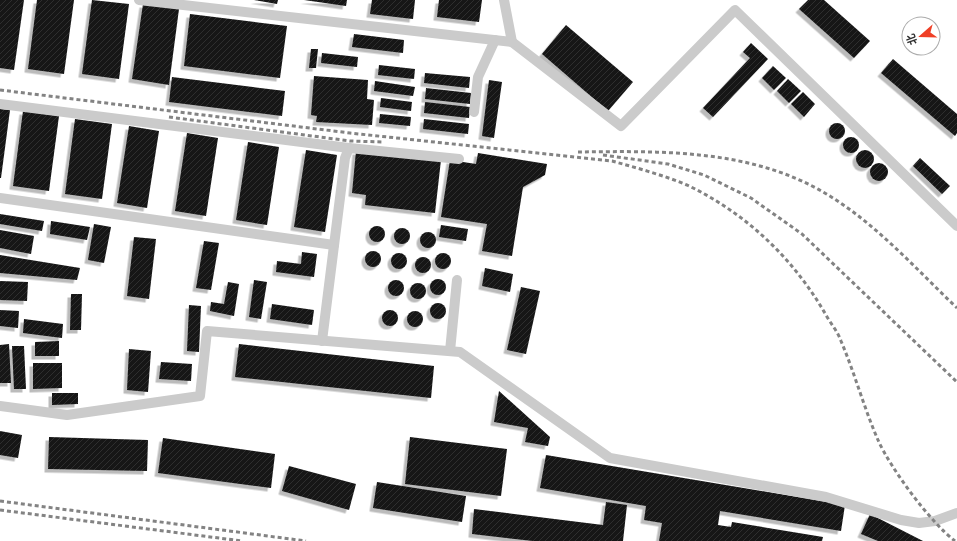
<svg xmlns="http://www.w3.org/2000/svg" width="957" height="541" viewBox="0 0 957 541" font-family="'Roboto Condensed','Noto Sans SC',sans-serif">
<defs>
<pattern id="building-hatch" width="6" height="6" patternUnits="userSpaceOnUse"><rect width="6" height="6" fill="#151515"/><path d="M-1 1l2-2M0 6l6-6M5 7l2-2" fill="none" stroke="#2f2f2f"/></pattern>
<filter id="shadow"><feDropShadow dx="-3.5" dy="3.5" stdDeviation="0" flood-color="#0004"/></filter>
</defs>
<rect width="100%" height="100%" fill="#fff"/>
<!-- building -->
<g fill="url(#building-hatch)" filter="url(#shadow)">
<path d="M0,0H24L14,70L0,68Z"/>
<path d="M37,0H74L64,74L28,69Z"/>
<path d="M92,0L129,4L119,79L82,74Z"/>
<path d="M254,0H278L277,4Z"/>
<path d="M304,0H347L346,6Z"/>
<path d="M372,0H415L413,19L370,14Z"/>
<path d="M439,0H482L479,22L437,17Z"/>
<path d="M808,0H824L870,41L854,58L799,9Z"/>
<path d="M143,4L179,9L169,85L132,79Z"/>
<path d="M190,14L287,26L280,78L184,66Z"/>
<path d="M566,25L633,82L608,111L542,54Z"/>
<path d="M354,34L404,40L403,53L352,47Z"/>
<path d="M751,43L768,59L713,117L703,108L750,58L743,52Z"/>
<path d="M311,49H318L316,68H309Z"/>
<path d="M322,53L358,57L357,67L321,63Z"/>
<path d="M893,59L957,114V133L955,136L881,73Z"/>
<path d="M379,65L415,69L414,79L378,75Z"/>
<path d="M773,66L786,78L774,90L762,78Z"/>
<path d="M425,73L470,77L469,88L424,83Z"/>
<path d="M314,76L368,80L367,99L374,100L372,125L316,122L317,116L311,115Z"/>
<path d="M172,77L285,91L282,116L169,102Z"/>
<path d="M788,79L801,91L789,103L777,91Z"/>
<path d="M489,80L502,82L494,138L482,136Z"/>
<path d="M375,81L415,87L413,96L374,91Z"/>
<path d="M426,88L471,93L470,104L425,99Z"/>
<path d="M803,92L815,104L804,117L791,104Z"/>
<path d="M381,98L412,102L411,111L380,107Z"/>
<path d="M425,102L470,107L469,118L424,113Z"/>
<path d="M0,109L10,110L1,178H0Z"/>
<path d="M23,111L59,116L49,191L13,186Z"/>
<path d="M380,114L411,117L410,126L379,123Z"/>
<path d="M75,119L112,124L102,199L65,194Z"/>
<path d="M424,119L469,124L468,134L423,129Z"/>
<circle cx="837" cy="131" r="8"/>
<path d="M129,126L159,131L147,208L117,203Z"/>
<path d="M187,133L218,138L206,216L175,211Z"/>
<circle cx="851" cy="145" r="8"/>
<path d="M248,142L279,147L267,225L236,220Z"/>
<path d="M306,150L337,155L325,232L294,227Z"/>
<circle cx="865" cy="159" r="9"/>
<path d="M356,151L441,160L435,213L365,205L366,195L352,193Z"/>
<path d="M478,153L547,164L545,175L523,187L512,256L482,251L487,224L441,217L450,160L476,164Z"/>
<path d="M920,158L950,186L942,194L913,166Z"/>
<circle cx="879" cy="172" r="9"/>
<path d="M0,214L44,221L42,231L0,224Z"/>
<path d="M51,221L90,227L87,240L50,234Z"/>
<path d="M94,224L111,227L104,263L88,260Z"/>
<path d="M441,225L468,229L466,241L439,237Z"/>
<circle cx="377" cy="234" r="8"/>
<circle cx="402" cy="236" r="8"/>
<path d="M0,230L34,236L31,254L0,248Z"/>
<circle cx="428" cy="240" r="8"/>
<path d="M134,237L156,239L149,299L127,296Z"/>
<path d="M204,241L219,243L211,290L196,288Z"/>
<circle cx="373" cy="259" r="8"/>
<path d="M302,252L317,254L314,277L276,272L277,261L301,264Z"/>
<circle cx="443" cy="261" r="8"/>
<circle cx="399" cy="261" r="8"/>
<path d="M0,255L80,268L77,280L0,273Z"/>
<circle cx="423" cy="265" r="8"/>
<path d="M485,268L513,274L510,292L482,286Z"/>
<circle cx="438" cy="287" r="8"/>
<circle cx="396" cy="288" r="8"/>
<path d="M254,280L267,282L261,319L249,317Z"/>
<path d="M0,281L28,282L27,301L0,300Z"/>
<path d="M228,282L239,284L234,316L210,311L211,302L224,304Z"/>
<circle cx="418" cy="291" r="8"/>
<path d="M521,287L540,291L526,354L507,350Z"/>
<path d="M71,294H82L81,330H70Z"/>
<circle cx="438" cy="311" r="8"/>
<path d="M272,304L314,310L312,325L270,319Z"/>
<path d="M189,305L201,306L199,352L187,351Z"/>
<circle cx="390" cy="318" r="8"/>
<path d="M0,310L19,311L18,328L0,326Z"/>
<circle cx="415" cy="319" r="8"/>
<path d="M24,319L63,324L62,338L23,333Z"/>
<path d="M59,341V356H35V342Z"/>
<path d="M9,344L11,383H0V345Z"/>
<path d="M239,344L434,366L431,398L235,377Z"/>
<path d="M12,346H24L26,389H14Z"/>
<path d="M129,349L151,351L148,392L127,390Z"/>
<path d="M161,362L192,364L191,381L159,379Z"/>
<path d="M33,363H62V388L33,389Z"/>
<path d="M499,391L550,437L548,446L525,442L528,428L494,422Z"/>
<path d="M52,393H78V404L52,405Z"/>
<path d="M0,431L22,435L18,458L0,455Z"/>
<path d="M49,437L148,440L147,471L48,469Z"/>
<path d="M410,437L507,449L501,496L405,484Z"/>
<path d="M163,438L275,454L271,488L158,473Z"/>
<path d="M546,455L845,505L841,531L720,511L718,525L731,527L732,522L823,537L822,541H659L662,523L644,520L646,506L540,488Z"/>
<path d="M289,466L356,484L349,510L282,491Z"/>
<path d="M377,482L466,496L462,522L373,508Z"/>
<path d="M606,502L627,505L623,541H533L472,534L474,509L603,525Z"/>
<path d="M870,514L923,541H878L861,534Z"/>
</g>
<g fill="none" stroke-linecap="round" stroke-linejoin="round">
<!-- minor -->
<g stroke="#cbcbcb" stroke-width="10">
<path d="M139,0L512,42L621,126L735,10L957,226"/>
<path d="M504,0L512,42"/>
<path d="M0,104L349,148"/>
<path d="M474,112L478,77L495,40"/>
<path d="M0,198L334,245"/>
<path d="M322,341L345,158L349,148L459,159"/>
<path d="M450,351L457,280"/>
<path d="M0,406L67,415L200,396L207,331L460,352L610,458L826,497L901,520L919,523L935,521L957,513"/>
</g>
<!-- rail -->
<g stroke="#838383" stroke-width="3" stroke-dasharray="4 3" stroke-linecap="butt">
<path d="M0,90L350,133L612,161C637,168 663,175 687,185C746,213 794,259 826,315C831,324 838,332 841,341C855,374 864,408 878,440C891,469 930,522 955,541"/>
<path d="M169,117L350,141L384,142"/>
<path d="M578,152C658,151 743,149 816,188C870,217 913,266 957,308"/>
<path d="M603,155L668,164L704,175L751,198L802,234L957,382"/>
<path d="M0,501L306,541"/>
<path d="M0,510L242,541"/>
</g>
</g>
<!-- north arrow -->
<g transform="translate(921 36) rotate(250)"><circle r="19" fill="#ffffff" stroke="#ababab"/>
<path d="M0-3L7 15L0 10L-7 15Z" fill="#ef3f26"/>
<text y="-6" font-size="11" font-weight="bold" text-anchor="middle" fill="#2e2e2e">北</text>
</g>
</svg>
